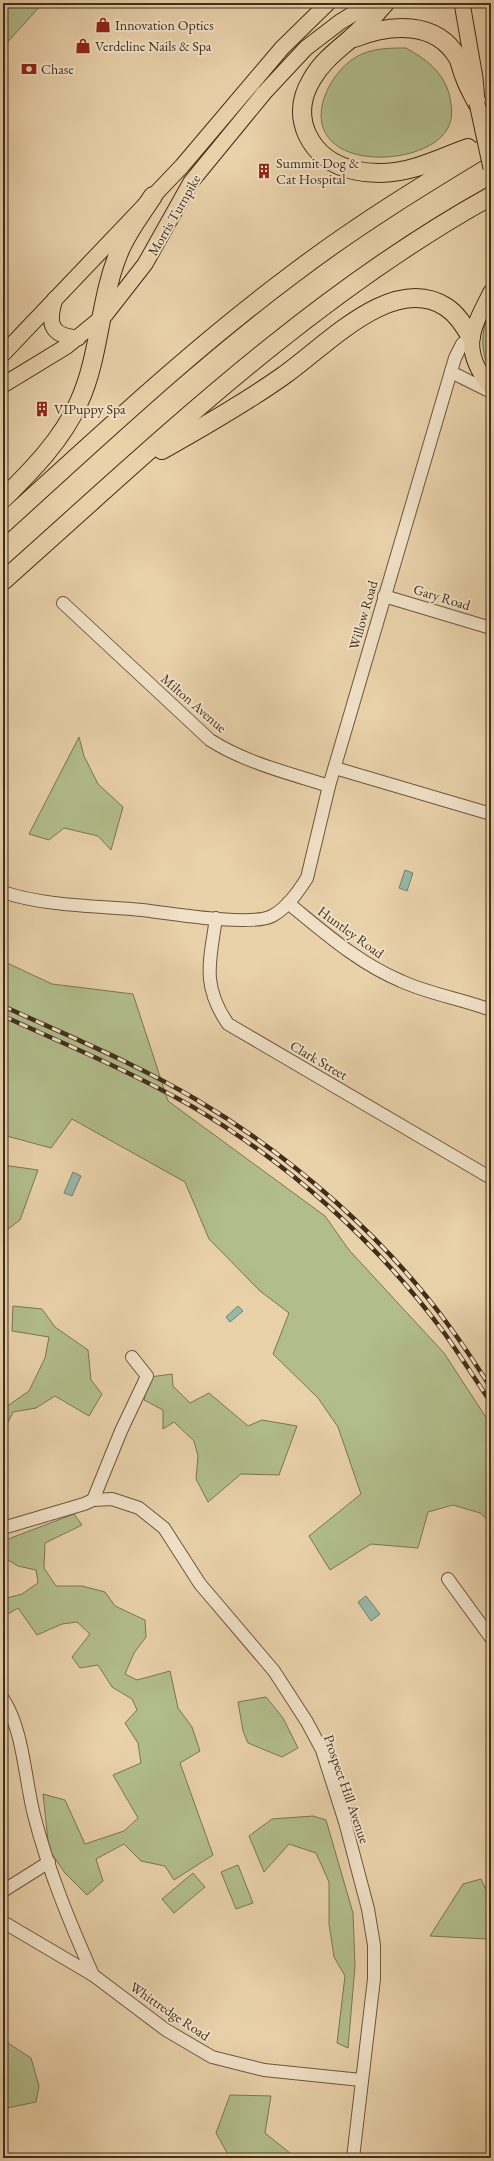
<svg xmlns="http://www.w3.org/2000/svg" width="494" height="2161" viewBox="0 0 494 2161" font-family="'EB Garamond',serif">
<rect width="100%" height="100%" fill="#e9d1aa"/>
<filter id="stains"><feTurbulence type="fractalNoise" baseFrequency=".005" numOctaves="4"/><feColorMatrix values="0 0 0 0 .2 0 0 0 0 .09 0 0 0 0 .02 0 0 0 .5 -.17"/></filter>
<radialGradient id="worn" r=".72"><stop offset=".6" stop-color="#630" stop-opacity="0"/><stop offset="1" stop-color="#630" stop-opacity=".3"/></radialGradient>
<!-- green -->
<g fill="#b2bd8c" stroke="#7a7653">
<path d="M15,3H43L3,47V10Z"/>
<path d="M406,48C426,59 442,71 449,93C452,106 454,120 446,131C426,161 350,168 328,137C308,111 335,65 362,54C376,48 391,48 406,48Z"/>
<path d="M491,309V373C480,352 480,330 491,309Z"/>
<path d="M79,737L84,756L98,784L123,807L111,850L98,836L64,828L49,840L29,834Z"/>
<path d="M3,961L52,984L133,994L168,1101L325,1216L349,1250L444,1353L491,1425V1523L480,1513L453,1505L428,1512L418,1548L371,1544L330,1570L309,1536L361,1494L338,1427L318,1398L273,1354L289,1313L260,1291L209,1239L185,1182L72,1119L51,1148L3,1135Z"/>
<path d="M3,1165L38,1170L20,1220L3,1233Z"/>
<path d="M13,1306L42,1309L55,1327L88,1350L91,1380L102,1394L89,1416L55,1396L36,1408L13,1412L3,1433V1409L29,1391L45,1358L49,1337L12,1331Z"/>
<path d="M172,1374L173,1386L190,1403L209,1393L248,1426L262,1420L297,1426L279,1475L241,1474L208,1502L196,1479L198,1456L194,1441L174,1422L163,1429V1410L144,1400L150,1377Z"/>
<path d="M74,1514L82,1525L45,1543L44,1568L56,1586H82L105,1592L115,1606L145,1620L146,1637L134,1653L125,1674L137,1680L170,1671L178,1708L192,1727L200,1751L180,1763L213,1855L174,1880L165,1866L141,1861L124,1844L96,1859L103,1881L87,1895L65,1873L49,1850L43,1794L65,1800L85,1844L124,1831L138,1818L113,1775L141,1763L138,1743L125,1723L137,1710L132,1699L112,1687L98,1665L80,1668L72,1657L90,1634L77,1622L62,1624L37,1635L18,1608L3,1617V1599L22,1594L38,1583L36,1570L18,1566L3,1557V1541Z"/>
<path d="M266,1697L283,1718L298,1748L282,1757L248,1743L243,1731L238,1702Z"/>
<path d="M313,1816L326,1820L353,1913L355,1966L348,2048L337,2043L345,1976L334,1957L329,1924V1882L316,1853L289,1844L264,1872L249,1836L272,1819Z"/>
<path d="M238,1865L253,1903L236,1909L221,1872Z"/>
<path d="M193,1873L205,1887L174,1913L162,1899Z"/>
<path d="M481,1879L491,1900V1933L486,1939L430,1936L463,1884Z"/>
<path d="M3,2040L31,2058L39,2086L36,2102L7,2108L6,2084L3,2082Z"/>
<path d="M230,2095L271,2096L265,2133L290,2153V2158H230L216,2133Z"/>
</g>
<!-- water -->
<g fill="#97b7a8" stroke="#75806f">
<path d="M405,870L413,873L407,891L399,888Z"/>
<path d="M73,1172L81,1176L72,1196L64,1193Z"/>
<path d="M238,1306L243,1311L230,1322L226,1317Z"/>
<path d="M366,1596L380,1614L371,1621L358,1602Z"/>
</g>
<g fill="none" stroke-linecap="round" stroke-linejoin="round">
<defs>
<g id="minor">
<path d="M451,372L491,392"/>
<path d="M384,596L491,628"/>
<path d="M63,603L210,740C246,763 289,773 329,786"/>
<path d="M335,768L491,814"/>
<path d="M3,892C43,906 99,906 142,910C168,913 251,927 272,916C287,908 298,892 307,878L329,786L455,358L462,344L471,337"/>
<path d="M288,903C324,932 358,963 401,981C429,994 462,999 491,1010"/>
<path d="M216,918C210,961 201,985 228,1024L491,1178"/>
<path d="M93,1500L121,1431L147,1376L132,1357"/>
<path d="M3,1528L84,1504L93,1500L112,1499L139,1508L164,1528L200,1584L274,1671L307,1722L322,1750L345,1822L368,1909L374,1945V1979L353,2158"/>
<path d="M448,1579L491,1638"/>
<path d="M3,1699C23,1728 25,1780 34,1815C48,1870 70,1923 93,1975"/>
<path d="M3,1891L49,1862"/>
<path d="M3,1922L93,1975L166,2030L212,2057L264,2070L361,2080"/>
</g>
<g id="major">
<path d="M462,3L475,78L477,101"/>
<path d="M491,292C471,331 460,349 491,388"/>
<path d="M55,299C47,324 51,336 78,338"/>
<path d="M3,354L182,166L282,48L328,3"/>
<path d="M3,385L67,346L106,314L145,264L191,182L264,93L306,48L340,22L371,3"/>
</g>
<g id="highway">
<path d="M385,3C374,16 362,29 349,40C335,52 321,63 312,79C301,97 299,116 307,134C326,175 378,179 417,167C434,162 451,154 468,148"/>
<path d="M354,38C390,24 436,20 458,58C461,64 462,72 465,78C468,87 473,95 477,103"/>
<path d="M162,450C203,427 245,403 283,376C324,348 392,272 446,307C457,314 464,326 471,337"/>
<path d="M3,499C32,470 62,440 79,402C101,354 99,298 120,250C128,231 142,213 153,196"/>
<path d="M3,524C98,438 191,350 293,274C356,226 423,185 491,144"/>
<path d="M3,581C157,444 309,297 491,196"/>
</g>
</defs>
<!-- minor casing -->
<use href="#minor" stroke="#6b573e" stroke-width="14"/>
<!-- major casing -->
<use href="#major" stroke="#412e1a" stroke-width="17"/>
<!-- highway casing -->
<use href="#highway" stroke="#412e1a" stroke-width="20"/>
<!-- minor -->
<use href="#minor" stroke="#f1e1c8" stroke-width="12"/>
<!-- major -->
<use href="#major" stroke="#e9d1aa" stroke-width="15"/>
<!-- highway -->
<use href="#highway" stroke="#e9d1aa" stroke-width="18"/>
<defs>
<g id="rail">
<path d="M3,1006C68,1036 135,1063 197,1100C293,1157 387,1239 452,1330C466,1349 478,1368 491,1388"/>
<path d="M3,1016C67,1045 132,1072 193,1107C290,1164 378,1243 445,1334C461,1357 476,1380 491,1403"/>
</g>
</defs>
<!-- rail casing -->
<use href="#rail" stroke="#412e1a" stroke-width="4.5"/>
<!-- rail -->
<use href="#rail" stroke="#f1e1c8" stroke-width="3" stroke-dasharray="9" stroke-linecap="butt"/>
<defs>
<path id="major-bridge" d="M477,103L491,168"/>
</defs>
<!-- major-bridge casing -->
<use href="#major-bridge" stroke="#412e1a" stroke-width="17" stroke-linecap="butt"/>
<!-- major-bridge -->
<use href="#major-bridge" stroke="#e9d1aa" stroke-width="15"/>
</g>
<!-- icons -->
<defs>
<symbol id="shop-bare" viewBox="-9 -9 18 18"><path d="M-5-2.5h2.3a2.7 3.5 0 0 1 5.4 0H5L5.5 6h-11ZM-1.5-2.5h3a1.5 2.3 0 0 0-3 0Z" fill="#8f2418" stroke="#f1e1c8" stroke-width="2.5" paint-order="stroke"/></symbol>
<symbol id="bank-bare" viewBox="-9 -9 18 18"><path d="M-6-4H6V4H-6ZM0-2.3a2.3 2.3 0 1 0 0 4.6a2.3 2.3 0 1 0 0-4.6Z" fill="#8f2418" stroke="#f1e1c8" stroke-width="2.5" paint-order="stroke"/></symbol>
<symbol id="building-bare" viewBox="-9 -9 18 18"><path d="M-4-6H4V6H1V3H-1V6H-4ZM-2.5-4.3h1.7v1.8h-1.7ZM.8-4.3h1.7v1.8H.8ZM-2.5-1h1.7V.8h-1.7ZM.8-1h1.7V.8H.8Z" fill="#8f2418" stroke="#f1e1c8" stroke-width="2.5" paint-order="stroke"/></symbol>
</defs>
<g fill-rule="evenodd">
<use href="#shop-bare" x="92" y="14" width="22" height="22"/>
<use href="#shop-bare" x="72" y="35" width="22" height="22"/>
<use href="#bank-bare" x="18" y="58" width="22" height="22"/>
<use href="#building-bare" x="253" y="160" width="22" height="22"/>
<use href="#building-bare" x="31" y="398" width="22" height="22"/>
</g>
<g text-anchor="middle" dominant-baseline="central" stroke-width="4" stroke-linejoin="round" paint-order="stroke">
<!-- poi labels -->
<g font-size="14" fill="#412e1a" stroke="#f1e1c8" text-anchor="start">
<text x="115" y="25">Innovation Optics</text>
<text x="95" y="46">Verdeline Nails &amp; Spa</text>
<text x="41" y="69">Chase</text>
<text x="276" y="163">Summit Dog &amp;<tspan x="276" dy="16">Cat Hospital</tspan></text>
<text x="54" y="409">VIPuppy Spa</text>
</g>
<!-- street labels -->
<g font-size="14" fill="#412e1a" stroke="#f1e1c8">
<text transform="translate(174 215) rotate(-60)">Morris Turnpike</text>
<text transform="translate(442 597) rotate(17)">Gary Road</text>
<text transform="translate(363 615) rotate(-74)">Willow Road</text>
<text transform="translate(194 703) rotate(41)">Milton Avenue</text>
<text transform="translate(351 932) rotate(36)">Huntley Road</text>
<text transform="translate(319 1060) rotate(30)">Clark Street</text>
<text transform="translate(347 1789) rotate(71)">Prospect Hill Avenue</text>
<text transform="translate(170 2011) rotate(34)">Whittredge Road</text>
</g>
</g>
<!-- margin -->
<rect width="494" height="2161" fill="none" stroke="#e9d1aa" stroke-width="16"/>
<rect x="4" y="4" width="486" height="2153" fill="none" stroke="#412e1a" stroke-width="2"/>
<rect x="8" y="8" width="478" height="2145" fill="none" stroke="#412e1a"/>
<rect width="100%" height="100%" filter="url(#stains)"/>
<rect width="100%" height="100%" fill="url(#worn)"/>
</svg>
